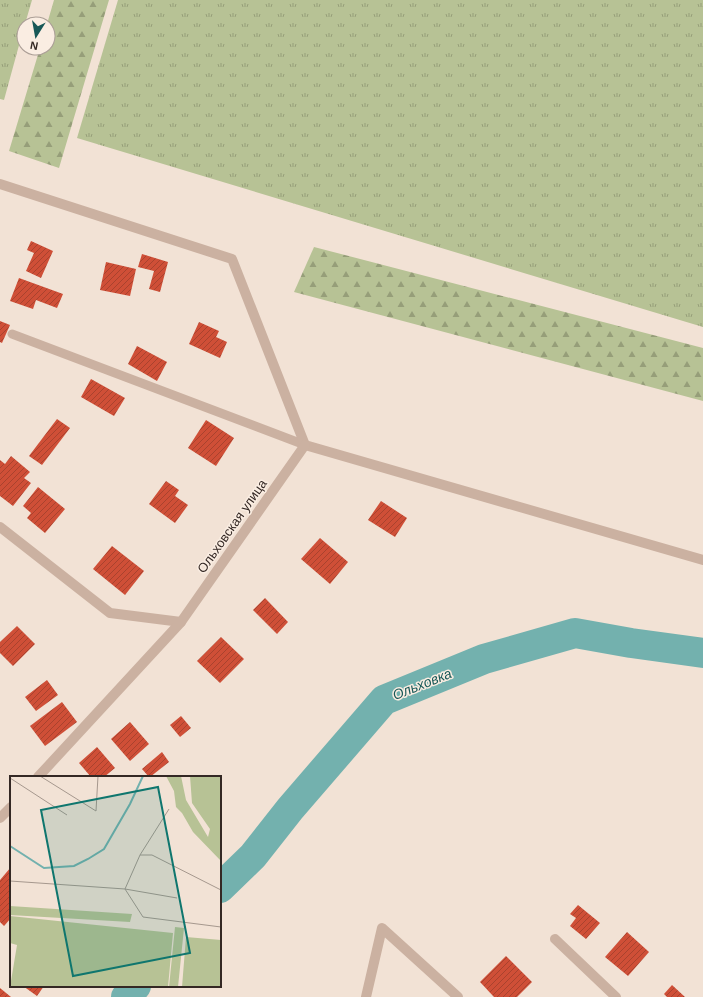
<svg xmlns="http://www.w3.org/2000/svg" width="703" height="997" viewBox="0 0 703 997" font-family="Arial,sans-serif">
<defs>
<pattern id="grass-tufts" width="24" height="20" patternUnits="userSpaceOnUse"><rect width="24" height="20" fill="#b7c295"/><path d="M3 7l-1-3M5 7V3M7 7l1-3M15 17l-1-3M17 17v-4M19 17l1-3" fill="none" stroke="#969e79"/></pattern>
<pattern id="forest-firs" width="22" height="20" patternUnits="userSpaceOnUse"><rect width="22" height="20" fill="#b7c295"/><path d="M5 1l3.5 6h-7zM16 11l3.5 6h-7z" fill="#969e79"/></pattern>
<pattern id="building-hatch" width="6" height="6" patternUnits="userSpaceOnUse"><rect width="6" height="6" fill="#cf4f37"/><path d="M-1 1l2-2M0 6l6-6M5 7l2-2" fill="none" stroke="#a9422e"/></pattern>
</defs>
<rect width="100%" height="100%" fill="#f2e2d5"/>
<!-- grass -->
<g fill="url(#grass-tufts)">
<path d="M0,0H32L25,24H24V27L4,100L0,99Z"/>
<path d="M118,0H703V327L77,138Z"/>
</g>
<!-- forest -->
<g fill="url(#forest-firs)">
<path d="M54,0H109L59,168L9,151L40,48H48V24H47Z"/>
<path d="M314,247L703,348V401L294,292Z"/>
</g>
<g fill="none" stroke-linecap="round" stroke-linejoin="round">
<!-- river -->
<g stroke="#73b1ae" stroke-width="30">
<path d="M220,888L253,856L290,809L384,700L484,659L575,633L631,643L703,653"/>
<path d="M126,997L136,986"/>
</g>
</g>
<!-- building -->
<g fill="url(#building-hatch)">
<path d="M31,241L53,251L41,278L26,271L34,253L27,250Z"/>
<path d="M142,254L168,262L160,292L149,289L154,271L138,267Z"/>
<path d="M106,262L136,269L130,296L100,290Z"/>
<path d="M19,278L63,294L57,308L36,300L33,309L10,301Z"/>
<path d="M0,321L10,325L2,343L0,342Z"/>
<path d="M199,322L219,331L216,337L227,342L220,358L189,344Z"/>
<path d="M137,346L167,362L157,381L128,364Z"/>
<path d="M91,379L125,398L114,416L81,397Z"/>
<path d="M57,419L70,428L42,465L29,456Z"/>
<path d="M206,420L234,438L216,466L188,448Z"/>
<path d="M11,456L30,472L24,478L31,483L13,506L0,496V460L5,464Z"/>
<path d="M166,481L179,490L175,496L188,505L175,523L149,504Z"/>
<path d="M38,487L65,509L45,533L27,518L31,513L23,506Z"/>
<path d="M381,501L407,518L395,537L368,520Z"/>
<path d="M320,538L348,562L330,584L301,559Z"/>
<path d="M112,546L144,571L125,595L93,569Z"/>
<path d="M265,598L288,622L277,634L253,610Z"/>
<path d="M17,626L35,644L13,666L0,653V642Z"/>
<path d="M221,637L244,659L220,683L197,661Z"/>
<path d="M47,680L58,695L36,711L25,697Z"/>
<path d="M62,702L77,722L45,746L30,726Z"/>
<path d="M181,716L191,728L180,737L170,725Z"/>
<path d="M130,722L149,744L130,761L111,739Z"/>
<path d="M97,747L115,768L104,777H91L79,763Z"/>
<path d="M162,752L169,762L150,777H149L142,769Z"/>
<path d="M11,867V918L4,926L0,922V880Z"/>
<path d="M578,905L600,923L586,939L570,926L576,918L570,914Z"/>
<path d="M627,932L649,952L628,976L605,957Z"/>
<path d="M506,956L532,982L517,997H494L480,982Z"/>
<path d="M672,985L685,997H667L664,994Z"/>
<path d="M23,986H44L37,996Z"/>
<path d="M0,988L11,997H0Z"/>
</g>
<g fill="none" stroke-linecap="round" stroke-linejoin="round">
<!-- lane -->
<path stroke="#cbb1a1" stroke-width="9" d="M12,334L305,445"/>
<!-- street -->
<g stroke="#cbb1a1" stroke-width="10">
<path d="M0,184L232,259L305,445"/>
<path d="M305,445L703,560"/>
<path d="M0,527L110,613L181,622"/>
<path d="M38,777L181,622L305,445"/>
<path d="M0,818L11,807"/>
<path d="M555,939L616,997"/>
<path d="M366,997L382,928L458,997"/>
</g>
</g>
<g text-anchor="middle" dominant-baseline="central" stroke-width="3" stroke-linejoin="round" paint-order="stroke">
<!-- street labels -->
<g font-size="13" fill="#342824" stroke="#faede2">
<text transform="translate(232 526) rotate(-55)">Ольховская улица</text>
</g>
<!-- water labels -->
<g font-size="14" font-style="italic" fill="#175857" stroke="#faede2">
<text transform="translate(422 684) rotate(-22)">Ольховка</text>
</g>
</g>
<!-- overview -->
<g transform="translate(10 776)">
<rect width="211" height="211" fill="#f2e2d5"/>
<path d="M0,140L163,157L158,211H0L7,169L0,167ZM176,161L211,164V211H172Z" fill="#b7c295"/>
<path d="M156,0H171L176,24L198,61L200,53L182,27L180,0H211V85L183,56L172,37L166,31L164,15ZM0,130L122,138L120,146L0,139ZM165,151L174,152L168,211H159Z" fill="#b7c295"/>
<path fill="none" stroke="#73b1ae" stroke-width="2" d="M0,70L34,92L64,90L78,83L94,73L120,28L133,0"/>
<path fill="none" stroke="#a6988e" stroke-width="1" d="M30,0L86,35L88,0M0,2L57,39M130,79H142L211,114M0,105L115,113L167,122M115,113L133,141L211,151M115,113L130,79L159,33"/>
<path fill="#0f766e" fill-opacity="0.15" stroke="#0f766e" stroke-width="2" d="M148,11L180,177L63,200L31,34Z"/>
<rect width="211" height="211" fill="none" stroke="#342824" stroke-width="2"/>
</g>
<!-- north arrow -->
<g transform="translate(36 36) rotate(191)"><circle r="19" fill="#faede2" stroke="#ab9e96"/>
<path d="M0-3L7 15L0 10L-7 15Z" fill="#175857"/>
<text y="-6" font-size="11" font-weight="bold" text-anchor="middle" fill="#342824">N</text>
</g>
</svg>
